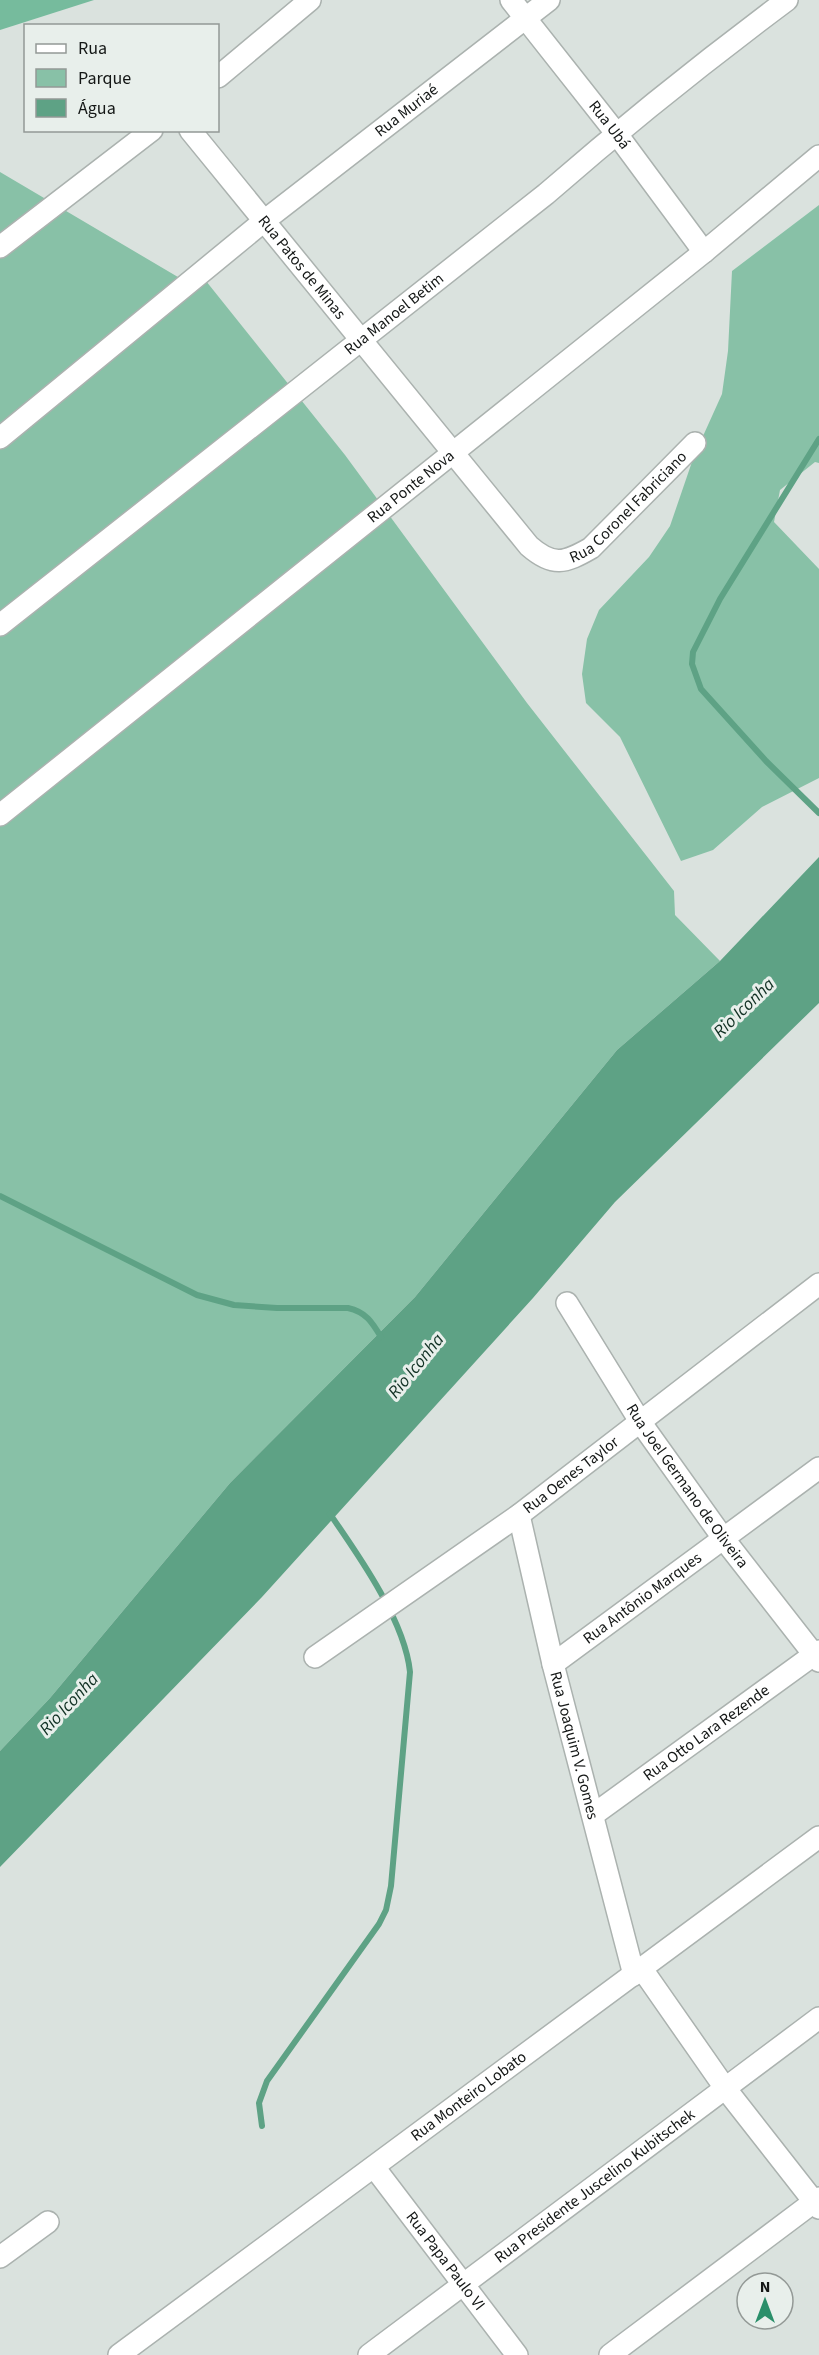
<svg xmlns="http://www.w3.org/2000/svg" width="819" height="2355" viewBox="0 0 819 2355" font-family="'Source Sans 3',sans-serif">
<rect width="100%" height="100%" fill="#dae2de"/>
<!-- green -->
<g fill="#88c1a7">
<path d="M0,172L183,280L198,271L345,455L527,703L674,891L675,915L720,961L617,1050L415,1297L230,1483L50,1698L0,1751Z"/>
<path d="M819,205V463L815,462L780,490L774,522L819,569V778L762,807L713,850L681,861L620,737L586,703L582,674L587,639L599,610L649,557L670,526L694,456L722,394L728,351L732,271Z"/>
</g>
<!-- forest -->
<path fill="#76bb9d" d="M0,0H94L0,30Z"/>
<!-- water -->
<path fill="#5ea285" d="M819,857V1003L615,1202L533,1298L262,1597L0,1867V1751L50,1698L230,1483L415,1297L617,1050L720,961Z"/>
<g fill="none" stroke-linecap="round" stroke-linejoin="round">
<!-- stream -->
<g stroke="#5ea285" stroke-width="6">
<path d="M819,439L720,599L693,652L692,664L701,689L766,761L819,813"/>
<path d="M0,1196L197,1295L234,1305L277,1308H348C366,1312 372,1322 381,1337"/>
<path d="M262,2126L259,2103L267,2081L379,1924L386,1910L391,1886L410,1672C405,1621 359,1556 330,1514"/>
</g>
<defs>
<g id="minor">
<path id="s1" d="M511,0L616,133L704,252"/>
<path d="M218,77L310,0"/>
<path id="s2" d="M190,130L529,546C553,567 565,563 591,548L695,443"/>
<path d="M0,247L152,130"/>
<path id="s3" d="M0,438L264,221L549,0"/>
<path id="s4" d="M0,625L546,194C624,126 704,62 787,0"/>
<path id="s5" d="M0,815L704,252L819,156"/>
<path id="s6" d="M567,1303L641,1423L723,1538L819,1661"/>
<path id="s7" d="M519,1515L553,1664L634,1975"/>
<path id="s8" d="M315,1657L519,1515L819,1284"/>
<path id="s9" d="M553,1664L819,1468"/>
<path id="s10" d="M593,1815L819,1651"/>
<path d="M642,1969L725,2088L819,2208"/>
<path id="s11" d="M374,2167L517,2355"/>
<path d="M0,2257L48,2222"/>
<path id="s12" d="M119,2355L819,1837"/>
<path id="s13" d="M369,2355L819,2018"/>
<path d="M610,2355L819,2198"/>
</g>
</defs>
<!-- minor casing -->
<use href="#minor" stroke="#abb2af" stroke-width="24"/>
<!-- minor -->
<use href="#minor" stroke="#fff" stroke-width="21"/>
</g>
<g text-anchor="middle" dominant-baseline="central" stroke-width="6" stroke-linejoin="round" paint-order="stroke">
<!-- street labels -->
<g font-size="16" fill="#141716" stroke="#e8efeb">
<text stroke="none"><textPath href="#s3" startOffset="522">Rua Muriaé</textPath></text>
<text stroke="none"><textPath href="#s1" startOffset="159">Rua Ubá</textPath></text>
<text stroke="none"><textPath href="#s2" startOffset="177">Rua Patos de Minas</textPath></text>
<text stroke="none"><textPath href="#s4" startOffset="502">Rua Manoel Betim</textPath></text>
<text stroke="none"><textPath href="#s5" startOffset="526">Rua Ponte Nova</textPath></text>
<text stroke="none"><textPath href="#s2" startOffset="660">Rua Coronel Fabriciano</textPath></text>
<text stroke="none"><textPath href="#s8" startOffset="314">Rua Oenes Taylor</textPath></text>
<text stroke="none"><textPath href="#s6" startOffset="219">Rua Joel Germano de Oliveira</textPath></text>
<text stroke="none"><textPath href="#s9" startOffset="111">Rua Antônio Marques</textPath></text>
<text stroke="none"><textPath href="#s10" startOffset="140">Rua Otto Lara Rezende</textPath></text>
<text stroke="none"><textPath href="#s7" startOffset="237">Rua Joaquim V. Gomes</textPath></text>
<text stroke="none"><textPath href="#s12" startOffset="435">Rua Monteiro Lobato</textPath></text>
<text stroke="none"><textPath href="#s13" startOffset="282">Rua Presidente Juscelino Kubitschek</textPath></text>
<text stroke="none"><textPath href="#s11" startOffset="118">Rua Papa Paulo VI</textPath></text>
</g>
<!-- water labels -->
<g font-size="18" font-style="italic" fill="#103023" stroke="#e8efeb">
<text transform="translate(744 1008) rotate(-44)">Rio Iconha</text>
<text transform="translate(416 1366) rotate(-51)">Rio Iconha</text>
<text transform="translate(69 1704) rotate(-47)">Rio Iconha</text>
</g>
</g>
<!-- legend -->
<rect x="24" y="24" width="195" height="108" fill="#e8efeb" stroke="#939996" stroke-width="1.5"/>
<rect x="36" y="44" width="30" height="9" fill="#ffffff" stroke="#939996" stroke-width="1.5"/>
<text x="78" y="54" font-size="18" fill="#141716">Rua</text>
<rect x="36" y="69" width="30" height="18" fill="#88c1a7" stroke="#939996" stroke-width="1.5"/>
<text x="78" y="84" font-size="18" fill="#141716">Parque</text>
<rect x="36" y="99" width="30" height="18" fill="#5ea285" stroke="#939996" stroke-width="1.5"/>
<text x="78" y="114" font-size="18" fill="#141716">Água</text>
<!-- north arrow -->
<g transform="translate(765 2301)"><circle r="28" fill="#e8efeb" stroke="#939996" stroke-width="1.5"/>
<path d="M0-4.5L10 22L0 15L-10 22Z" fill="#2a8f6a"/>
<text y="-9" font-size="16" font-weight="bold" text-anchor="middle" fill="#141716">N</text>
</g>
</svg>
